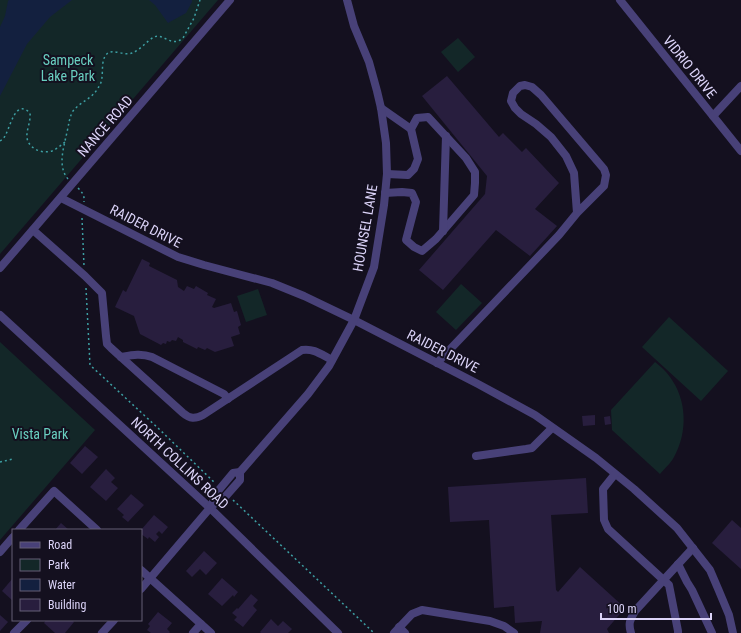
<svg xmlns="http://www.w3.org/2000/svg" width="741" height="633" viewBox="0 0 741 633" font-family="'Roboto Condensed',sans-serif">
<rect width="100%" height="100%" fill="#14101f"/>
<!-- green -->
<g fill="#132728">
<path d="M0,0H218L0,254Z"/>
<path d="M458,38L475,57L458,72L441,52Z"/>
<path d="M461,284L482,303L456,330L436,312Z"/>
<path d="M258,289L267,315L246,322L237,296Z"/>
<path d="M669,317L728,371L701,401L642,347Z"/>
<path d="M0,342L95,430L0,540Z"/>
<path d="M655,362C660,366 666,371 670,377C687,400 688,432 674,457C671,463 665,468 660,474L612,430L611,410Z"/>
</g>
<!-- water -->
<g fill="#13203f">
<path d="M9,0H72L50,17L27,44L0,96V27L5,16L8,1Z"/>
<path d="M149,0H192V2L186,13L168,23L155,5Z"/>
</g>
<!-- building -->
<g fill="#281e3e">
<path d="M447,76L499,137L503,133L522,152L526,148L559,183L535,209L557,226L530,256L496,230L443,290L419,270L485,194L487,176L422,96Z"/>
<path d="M142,259L150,263L149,266L177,280L178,287L184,291L187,286L194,289L196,286L208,293L207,295L216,299L212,307L214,308L231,303L234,312L237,311L241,325L238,327L240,334L231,337L234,346L215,352L207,348L205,350L198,347L197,349L183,342V340L178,337L176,341L172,340L170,342L167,341L166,344L163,343L161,345L140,334L134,316L115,307L123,290L126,292Z"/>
<path d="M595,415V425L583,426L582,416Z"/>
<path d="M610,416L611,424L605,425L604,417Z"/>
<path d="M85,446L98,457L82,474L70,463Z"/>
<path d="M106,469L115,478L111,482L118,488L106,501L90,487Z"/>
<path d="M586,478L588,513L551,515L556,590L558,592L580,567L625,608L607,629L609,633H540L542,621L515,623L514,606L494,608L489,520L450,522L448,487Z"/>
<path d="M131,494L144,505L128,522L122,517L124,515L117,509Z"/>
<path d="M154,515L168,527L162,534L159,531L156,534L159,537L155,542L149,537L148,539L141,534V530Z"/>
<path d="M732,520L741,528V569L712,543Z"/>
<path d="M61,523L69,530H55Z"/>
<path d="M204,551L217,563L206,575L200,569L192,577L186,571Z"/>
<path d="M13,578V601L2,591Z"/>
<path d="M222,578L238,592L234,597L233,595L222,606L208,594Z"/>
<path d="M251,594L258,600L253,606L257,610L243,627L234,620L237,617L232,613L237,608L238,609Z"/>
<path d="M158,612L172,623L167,629L170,632L169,633H151L147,630L150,626L148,624Z"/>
<path d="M0,615L8,622L0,631Z"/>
<path d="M271,619L278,626L283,621L292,629L288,633H261L260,632Z"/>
<path d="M46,620H72L74,622L65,633H55L44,623Z"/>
</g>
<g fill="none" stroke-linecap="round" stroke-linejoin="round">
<!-- path -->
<g stroke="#3d9fa3" stroke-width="1.5" stroke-dasharray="2 3" stroke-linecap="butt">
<path d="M0,141C3,139 5,137 6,134C11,124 16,99 30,113C31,122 26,130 27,138C29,149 42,154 52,151C57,149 61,145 65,142"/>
<path d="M68,179C57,166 64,147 67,132C69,124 69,118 73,111C80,102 92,99 98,88C100,85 102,81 102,77C103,70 101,58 108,53C114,49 124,56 132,53C139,51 147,41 154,37C164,33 171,48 183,38L194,18L200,0"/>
<path d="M78,188C82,192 85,196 84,202"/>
<path d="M82,218L84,266"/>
<path d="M86,288L90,365L159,429L215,483"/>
<path d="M0,462L13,459"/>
<path d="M233,500L374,633"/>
</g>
<!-- minor -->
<g stroke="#484178" stroke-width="8">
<path d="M620,0L741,151"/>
<path d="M381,108L411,129"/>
<path d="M713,116L741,86"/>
<path d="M385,193L402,192L412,193L416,202L406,240L414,247L422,251L436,239L474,195L475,183V172L466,158L428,117L417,118L411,129L418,159L414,169L408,175L387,174"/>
<path d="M61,198L178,257L204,265L272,283L304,296L354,320L478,384L535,415L596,458L634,489L677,528L710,570L719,591L729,615L733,633"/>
<path d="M33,230L85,276L102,293L106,336L107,344L111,348L183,413C190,419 195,419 203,415L302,350C314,348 322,355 332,360"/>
<path d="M443,231L446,136"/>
<path d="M0,268L230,0"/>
<path d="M0,315L210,508L338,633"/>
<path d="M121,357C132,355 141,353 152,357L224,394L228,399"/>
<path d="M437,363L559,235L577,213L574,173L566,156L551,137L536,124L521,114L515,108L511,101L513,93L520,86L525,85L532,87L541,95L604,169L606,175L604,186L577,213"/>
<path d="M476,456L526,449L532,448L552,428"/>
<path d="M615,474L603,489L604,520L608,529L669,585L678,631V633"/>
<path d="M210,507L225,497L240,480V472"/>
<path d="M19,530L54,491L97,530"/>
<path d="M0,552L13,537"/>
<path d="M678,564L687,582L692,590L712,633"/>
<path d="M141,570L211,633"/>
<path d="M141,589L210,508L218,491L233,473L240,472L308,394L329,366L354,320L374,267L384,205L387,174L386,143L381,108L377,91L369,62L354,26L347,0"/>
<path d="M399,627L405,633"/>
<path d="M14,633L27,620"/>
<path d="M102,633L114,620"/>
<path d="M193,633L201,624"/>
<path d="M394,633L412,614L422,610L490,621L504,626L514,633"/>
<path d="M631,633C628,623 630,620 635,611L693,548"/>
</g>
</g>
<g text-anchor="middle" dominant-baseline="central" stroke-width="4" stroke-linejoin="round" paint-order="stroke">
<!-- park labels -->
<g font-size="14" fill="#69cfc0" stroke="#14101f">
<text x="68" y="60">Sampeck<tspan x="68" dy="16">Lake Park</tspan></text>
<text x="40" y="434">Vista Park</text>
</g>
<!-- street labels -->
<g font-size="14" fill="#dcd4f9" stroke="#14101f">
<text transform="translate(690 67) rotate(51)">VIDRIO DRIVE</text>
<text transform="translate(105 126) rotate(-49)">NANCE ROAD</text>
<text transform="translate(146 226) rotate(27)">RAIDER DRIVE</text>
<text transform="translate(365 228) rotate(-80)">HOUNSEL LANE</text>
<text transform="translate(443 351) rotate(27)">RAIDER DRIVE</text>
<text transform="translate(180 463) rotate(43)">NORTH COLLINS ROAD</text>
</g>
</g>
<!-- legend -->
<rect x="12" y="529" width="130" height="92" fill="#14101f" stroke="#645e76"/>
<rect x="20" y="542" width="20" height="6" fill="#484178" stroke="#645e76"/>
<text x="48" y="549" font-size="12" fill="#dcd4f9">Road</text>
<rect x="20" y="559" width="20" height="12" fill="#132728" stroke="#645e76"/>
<text x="48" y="569" font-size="12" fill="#dcd4f9">Park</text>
<rect x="20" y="579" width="20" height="12" fill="#13203f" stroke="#645e76"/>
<text x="48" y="589" font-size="12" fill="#dcd4f9">Water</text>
<rect x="20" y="599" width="20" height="12" fill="#281e3e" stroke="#645e76"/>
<text x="48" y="609" font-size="12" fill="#dcd4f9">Building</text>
<!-- scale -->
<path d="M601 613v6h110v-6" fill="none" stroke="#dcd4f9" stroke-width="2"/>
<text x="607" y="613" font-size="12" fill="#dcd4f9" stroke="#14101f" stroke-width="3" paint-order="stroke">100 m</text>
</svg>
